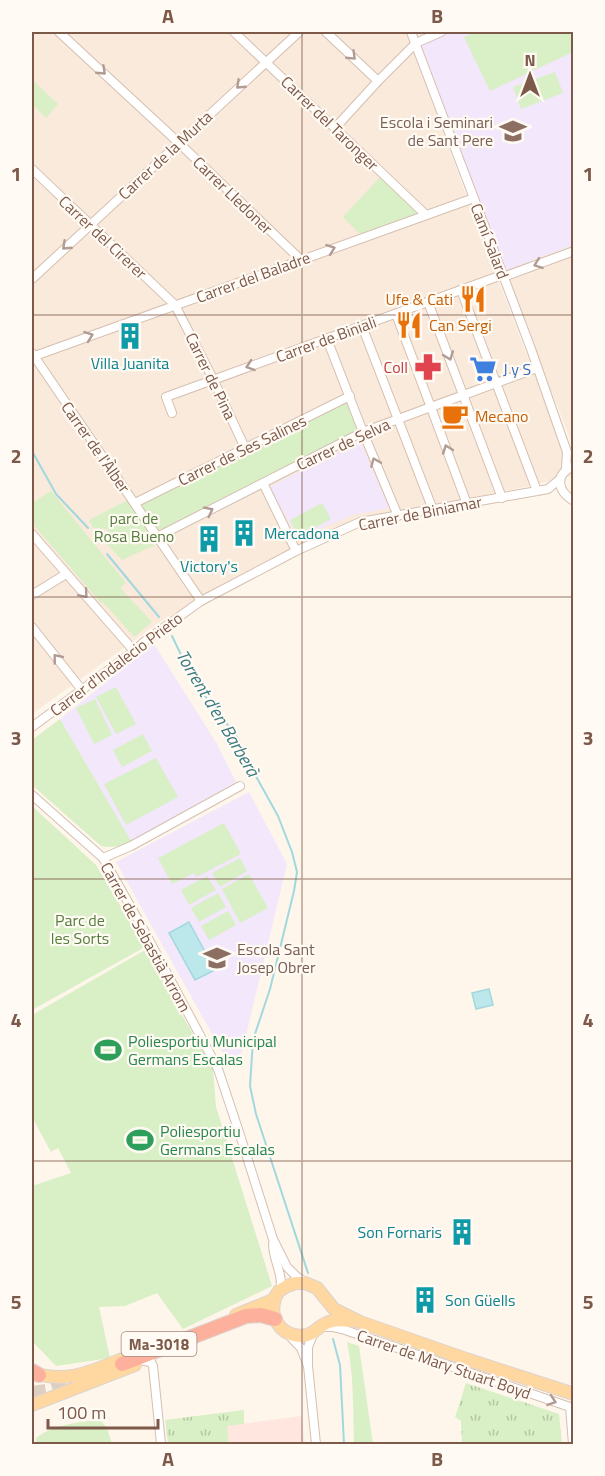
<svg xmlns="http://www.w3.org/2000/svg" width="605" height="1476" viewBox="0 0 605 1476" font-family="'Titillium Web',sans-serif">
<defs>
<pattern id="grass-tufts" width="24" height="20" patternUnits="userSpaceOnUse" patternTransform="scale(1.5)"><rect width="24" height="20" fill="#d9efc6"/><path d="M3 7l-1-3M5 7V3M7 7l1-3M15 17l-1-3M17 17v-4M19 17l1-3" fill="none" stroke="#b5c5a3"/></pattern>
</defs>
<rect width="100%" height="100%" fill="#fef6eb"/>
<!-- residential -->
<path fill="#f9eadb" d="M32,32H573V446L504,271L421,46L411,42L466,195L573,476L474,498L358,517L164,619L32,714Z"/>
<!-- commercial -->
<path fill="#ffe6de" d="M301,1416L305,1444H229L227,1426Z"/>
<!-- education -->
<g fill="#f3e7fb">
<path d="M451,32H573V245L504,271L421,46Z"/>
<path d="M360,441L389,508L353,515L298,538L269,487Z"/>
<path d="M154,644L217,744L236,782L131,841L60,719Z"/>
<path d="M249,792L287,864L242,1052L229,1064L116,862Z"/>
</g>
<!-- grass -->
<g fill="url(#grass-tufts)">
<path d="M466,1383L559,1414L562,1444H462L461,1421L455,1417Z"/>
<path d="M244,1410V1424L227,1426L229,1444H168L165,1420Z"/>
</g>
<!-- green -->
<g fill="#d9efc6">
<path d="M477,32H573V52L490,91L464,37Z"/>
<path d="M555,72L563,93L521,109L513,87Z"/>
<path d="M33,81L58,104L46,118L32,104V82Z"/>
<path d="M383,174L426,215L363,237L343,217Z"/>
<path d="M350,396L363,432L157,537L155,545L122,560L107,544L108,529L93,528L89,520L126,501L135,503Z"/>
<path d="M51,491L126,583L120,588L152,622L134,637L103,602L101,603L32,523V503Z"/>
<path d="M322,503L331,519L298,537L290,520Z"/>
<path d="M116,687L136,724L116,734L96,697Z"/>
<path d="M95,699L112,735L94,744L76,708Z"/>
<path d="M60,719L131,841C120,847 113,848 101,846L32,785V740Z"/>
<path d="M143,734L152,751L122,767L113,750Z"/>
<path d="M156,758L178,797L126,825L104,784Z"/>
<path d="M32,806L96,865L145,947L32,1010Z"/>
<path d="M224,823L241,854L196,877L194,873L172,884L158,858Z"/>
<path d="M240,858L247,871L220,887L212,873Z"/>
<path d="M249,874L268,908L240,923L222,889Z"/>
<path d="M207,876L216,890L189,905L181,890Z"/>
<path d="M218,893L226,907L199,922L191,908Z"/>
<path d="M228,911L236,925L209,940L201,926Z"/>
<path d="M145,950L213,1069L216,1107L272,1286L183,1329L157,1293L125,1306L99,1307L110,1358L56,1366L32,1341V1186L71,1173L58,1148L51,1152L32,1117V1015Z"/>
<path d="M347,1342L359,1346L373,1444H354C353,1410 354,1375 347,1342Z"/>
<path d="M88,1421H101L107,1428L112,1444H36V1438C51,1426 69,1424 88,1421Z"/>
</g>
<!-- water -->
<g fill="#bce7eb" stroke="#a1d8de" stroke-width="1.5">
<path d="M189,922L215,970L195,980L169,933Z"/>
<path d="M489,989L493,1005L476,1009L472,993Z"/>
</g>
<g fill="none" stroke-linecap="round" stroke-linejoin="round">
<!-- stream -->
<g stroke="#a1d8de" stroke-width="2">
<path d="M32,451L56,494L88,528"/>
<path d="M107,554L159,617"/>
<path d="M172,636L183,659L205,696L237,737L253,771L278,816L292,852L297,872L294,891L270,989L253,1040L250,1086L256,1114L308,1273"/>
<path d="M333,1339L340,1365L344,1444"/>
</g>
<!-- highway-tunnel -->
<path stroke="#decfc3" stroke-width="14" stroke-dasharray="14 7" stroke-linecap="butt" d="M32,1393L52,1390L81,1380"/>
<defs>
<g id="street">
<path d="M59,32L179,143L301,260"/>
<path d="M234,32L426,215"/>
<path d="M326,32L378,81"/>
<path d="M411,32L531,349L567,452L566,469"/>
<path d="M335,128L378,81L416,43L441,32"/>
<path d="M32,169L175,305L213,379L245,448"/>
<path d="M503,277L574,251"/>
<path d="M32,279L299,32"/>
<path d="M461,290L537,491"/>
<path d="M428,302L502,498"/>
<path d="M396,314L467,504"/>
<path d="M362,326L433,510"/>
<path d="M327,339L363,432L398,516"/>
<path d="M32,353L201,601"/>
<path d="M32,357L474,198"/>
<path d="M172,413L166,397L502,275"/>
<path d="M574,466C554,474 557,491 574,501"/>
<path d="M263,483L296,551"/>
<path d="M135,503L350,396"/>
<path d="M32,534L134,651"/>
<path d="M157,537L363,432L537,368"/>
<path d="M32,595L66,574"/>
<path d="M32,627L82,690"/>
<path d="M32,727L134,651L145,641L201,601L296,551L360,522L537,491L548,489L560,479"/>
<path d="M32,795L103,858L141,925L218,1069L239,1132L273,1239L287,1267L297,1277L304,1281"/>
<path d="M103,858L131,846L240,786"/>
<path d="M273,1244C273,1260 284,1275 280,1291"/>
<path d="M324,1327H333L342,1329L570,1407L573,1444"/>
<path d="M288,1334L301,1348L308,1366V1347L314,1332"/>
<path d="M144,1361L151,1362L153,1366L161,1444"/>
<path d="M308,1366L316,1444"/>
</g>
<g id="primary">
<path d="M276,1296C272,1305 272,1315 278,1324C285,1335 301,1339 312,1333C318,1329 322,1324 329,1322C336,1319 344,1320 353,1321"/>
<path d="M236,1315L273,1300L279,1291L287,1286L296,1283H305L317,1288L334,1309L360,1322L466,1359L574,1394"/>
<path d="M32,1373C72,1384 93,1370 130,1356"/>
<path d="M32,1405L135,1365"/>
</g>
<g id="highway">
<path d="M122,1364L246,1316L261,1315L275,1319"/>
<path d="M32,1371L39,1375"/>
</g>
</defs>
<!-- street casing -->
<use href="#street" stroke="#d5bfb1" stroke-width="10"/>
<!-- primary casing -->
<use href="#primary" stroke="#ddd4d0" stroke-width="14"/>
<!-- highway casing -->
<use href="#highway" stroke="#ddd4d0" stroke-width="16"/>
<!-- street -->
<use href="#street" stroke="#fff" stroke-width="8"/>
<!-- primary -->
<use href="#primary" stroke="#ffd7a1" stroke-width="12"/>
<!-- highway -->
<use href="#highway" stroke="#fdb19d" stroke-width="14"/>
</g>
<!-- one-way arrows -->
<defs><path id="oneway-chevron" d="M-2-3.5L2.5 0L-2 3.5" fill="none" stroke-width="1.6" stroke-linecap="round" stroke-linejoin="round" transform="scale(1.5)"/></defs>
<g stroke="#b19b92">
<use href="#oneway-chevron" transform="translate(352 56) rotate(44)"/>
<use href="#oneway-chevron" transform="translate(102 71) rotate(43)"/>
<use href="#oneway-chevron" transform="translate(240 85) rotate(137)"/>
<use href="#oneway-chevron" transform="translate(66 246) rotate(137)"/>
<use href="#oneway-chevron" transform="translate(331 249) rotate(-20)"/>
<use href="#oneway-chevron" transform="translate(538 264) rotate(160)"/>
<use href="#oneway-chevron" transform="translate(89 336) rotate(-20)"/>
<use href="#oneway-chevron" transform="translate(449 356) rotate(69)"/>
<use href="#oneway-chevron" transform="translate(250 366) rotate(161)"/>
<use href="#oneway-chevron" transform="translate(447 449) rotate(-110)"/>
<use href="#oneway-chevron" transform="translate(375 462) rotate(-113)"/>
<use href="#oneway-chevron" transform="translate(209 511) rotate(-27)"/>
<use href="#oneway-chevron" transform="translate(84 594) rotate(49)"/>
<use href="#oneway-chevron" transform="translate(57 658) rotate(-129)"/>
<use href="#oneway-chevron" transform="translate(552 1401) rotate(19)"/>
</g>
<!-- grid -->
<path fill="none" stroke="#7d594a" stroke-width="1.5" stroke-opacity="0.55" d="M302,32V1444M32,315H574M32,597H574M32,879H574M32,1161H574"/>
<!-- icons -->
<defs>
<symbol id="school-bare" viewBox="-9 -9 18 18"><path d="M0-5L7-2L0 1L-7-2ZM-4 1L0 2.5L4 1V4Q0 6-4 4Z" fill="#8d6e63" stroke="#fffaf3" stroke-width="2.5" paint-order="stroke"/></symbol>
<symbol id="restaurant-bare" viewBox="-9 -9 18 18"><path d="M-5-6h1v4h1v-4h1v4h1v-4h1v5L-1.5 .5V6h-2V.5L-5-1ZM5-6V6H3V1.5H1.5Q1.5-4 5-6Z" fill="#e8710a" stroke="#fffaf3" stroke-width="2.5" paint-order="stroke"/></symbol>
<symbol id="building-bare" viewBox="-9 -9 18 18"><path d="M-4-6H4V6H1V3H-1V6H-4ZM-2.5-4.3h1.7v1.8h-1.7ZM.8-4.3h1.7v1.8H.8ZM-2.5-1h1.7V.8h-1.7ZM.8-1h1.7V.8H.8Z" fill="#0f9aa8" stroke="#fffaf3" stroke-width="2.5" paint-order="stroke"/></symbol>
<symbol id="pharmacy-bare" viewBox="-9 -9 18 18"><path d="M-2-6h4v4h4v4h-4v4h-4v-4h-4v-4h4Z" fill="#e0444e" stroke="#fffaf3" stroke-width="2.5" paint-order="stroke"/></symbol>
<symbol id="supermarket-bare" viewBox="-9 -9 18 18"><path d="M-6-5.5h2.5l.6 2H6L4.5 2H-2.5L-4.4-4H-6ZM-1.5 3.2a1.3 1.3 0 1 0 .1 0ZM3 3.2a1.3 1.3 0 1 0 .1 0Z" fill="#3f7fe0" stroke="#fffaf3" stroke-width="2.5" paint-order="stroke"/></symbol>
<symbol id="cafe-bare" viewBox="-9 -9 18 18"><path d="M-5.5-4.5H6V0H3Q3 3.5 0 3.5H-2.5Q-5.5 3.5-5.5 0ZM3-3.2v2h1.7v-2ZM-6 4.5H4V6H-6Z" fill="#e8710a" stroke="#fffaf3" stroke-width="2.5" paint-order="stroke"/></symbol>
<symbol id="stadium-bare" viewBox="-9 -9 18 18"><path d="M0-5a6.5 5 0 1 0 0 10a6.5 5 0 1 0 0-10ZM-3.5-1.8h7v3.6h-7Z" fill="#2e9e5b" stroke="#fffaf3" stroke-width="2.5" paint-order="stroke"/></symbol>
</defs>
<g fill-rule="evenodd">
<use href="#school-bare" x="494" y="112" width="38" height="38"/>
<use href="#restaurant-bare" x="454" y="280" width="38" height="38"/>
<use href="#restaurant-bare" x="390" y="306" width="38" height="38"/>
<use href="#building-bare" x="111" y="317" width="38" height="38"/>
<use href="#pharmacy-bare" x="409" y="348" width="38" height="38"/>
<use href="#supermarket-bare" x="464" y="350" width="38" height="38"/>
<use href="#cafe-bare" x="436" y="397" width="38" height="38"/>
<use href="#building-bare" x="225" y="514" width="38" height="38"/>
<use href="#building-bare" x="190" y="520" width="38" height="38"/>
<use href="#school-bare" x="198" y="939" width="38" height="38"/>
<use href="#stadium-bare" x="89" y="1031" width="38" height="38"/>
<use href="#stadium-bare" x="121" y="1121" width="38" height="38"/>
<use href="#building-bare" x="443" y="1213" width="38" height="38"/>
<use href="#building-bare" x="406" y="1281" width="38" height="38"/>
</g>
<g text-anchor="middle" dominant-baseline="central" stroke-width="4.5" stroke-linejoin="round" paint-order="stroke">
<!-- shield labels -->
<rect fill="#fffaf3" stroke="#a4897d" stroke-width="1.5" x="121.5" y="1332" width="75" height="24" rx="4.5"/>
<g font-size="15" font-weight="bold" fill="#7d594a">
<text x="159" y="1344">Ma-3018</text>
</g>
<!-- education labels -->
<g font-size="16" fill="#785e54" stroke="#fffaf3" text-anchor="end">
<text x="493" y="122">Escola i Seminari<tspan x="493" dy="18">de Sant Pere</tspan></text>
<text x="237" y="949" text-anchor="start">Escola Sant<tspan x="237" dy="18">Josep Obrer</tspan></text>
</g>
<!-- street labels -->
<g font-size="16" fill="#7d594a" stroke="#fffaf3">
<text transform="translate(330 123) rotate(44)">Carrer del Taronger</text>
<text transform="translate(165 155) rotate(-43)">Carrer de la Murta</text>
<text transform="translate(233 195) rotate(44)">Carrer Lledoner</text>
<text transform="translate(103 237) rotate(43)">Carrer del Cirerer</text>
<text transform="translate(490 241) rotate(69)">Camí Salard</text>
<text transform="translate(253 277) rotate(-20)">Carrer del Baladre</text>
<text transform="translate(326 339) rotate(-20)">Carrer de Biniali</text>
<text transform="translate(211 376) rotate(64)">Carrer de Pina</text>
<text transform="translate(343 444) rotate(-25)">Carrer de Selva</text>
<text transform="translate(96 447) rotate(55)">Carrer de l'Àlber</text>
<text transform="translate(242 450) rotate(-26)">Carrer de Ses Salines</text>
<text transform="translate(420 513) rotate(-11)">Carrer de Biniamar</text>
<text transform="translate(116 664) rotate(-37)">Carrer d'Indalecio Prieto</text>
<text transform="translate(146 937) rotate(61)">Carrer de Sebastià Arrom</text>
<text transform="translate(444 1364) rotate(19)">Carrer de Mary Stuart Boyd</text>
</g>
<!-- food labels -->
<g font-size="16" fill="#c56008" stroke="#fffaf3" text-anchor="start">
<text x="453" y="299" text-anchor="end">Ufe &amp; Cati</text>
<text x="429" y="325">Can Sergi</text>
<text x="475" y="416">Mecano</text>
</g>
<!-- culture labels -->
<g font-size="16" fill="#0d838f" stroke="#fffaf3">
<text x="130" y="363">Villa Juanita</text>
<text x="264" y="533" text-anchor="start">Mercadona</text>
<text x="209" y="566">Victory's</text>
<text x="442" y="1232" text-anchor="end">Son Fornaris</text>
<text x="445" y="1300" text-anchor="start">Son Güells</text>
</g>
<!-- health labels -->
<g font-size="16" fill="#be3a42" stroke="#fffaf3" text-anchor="end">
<text x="408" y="367">Coll</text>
</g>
<!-- shop labels -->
<g font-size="16" fill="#366cbe" stroke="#fffaf3" text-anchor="start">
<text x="503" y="369">J y S</text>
</g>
<!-- park labels -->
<g font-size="16" fill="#547e3d" stroke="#fffaf3">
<text x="134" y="518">parc de<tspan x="134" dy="18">Rosa Bueno</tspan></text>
<text x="80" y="920">Parc de<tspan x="80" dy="18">les Sorts</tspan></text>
</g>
<!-- leisure labels -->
<g font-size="16" fill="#27864d" stroke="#fffaf3" text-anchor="start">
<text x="128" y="1041">Poliesportiu Municipal<tspan x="128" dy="18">Germans Escalas</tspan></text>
<text x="160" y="1131">Poliesportiu<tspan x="160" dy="18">Germans Escalas</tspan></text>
</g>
<!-- water labels -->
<g font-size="18" font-style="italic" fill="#3b7b83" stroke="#fffaf3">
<text transform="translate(218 713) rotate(59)">Torrent d'en Barberà</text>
</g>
</g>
<!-- border -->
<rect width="605" height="1476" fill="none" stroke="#fffaf3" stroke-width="66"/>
<!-- north arrow -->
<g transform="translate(530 75)" stroke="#fffaf3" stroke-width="4.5" paint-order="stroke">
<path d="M0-4.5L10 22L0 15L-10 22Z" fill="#7d594a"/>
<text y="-9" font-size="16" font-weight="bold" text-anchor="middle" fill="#7d594a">N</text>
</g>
<!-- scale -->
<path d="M48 1419v9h110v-9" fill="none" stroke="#7d594a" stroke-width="3"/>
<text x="57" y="1419" font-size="18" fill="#7d594a" stroke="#fffaf3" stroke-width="4.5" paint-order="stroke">100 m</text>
<rect x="33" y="33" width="539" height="1410" fill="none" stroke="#7d594a" stroke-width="2"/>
<g font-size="20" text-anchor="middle" font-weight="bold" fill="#7d594a">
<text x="168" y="23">A</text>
<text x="437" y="23">B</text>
<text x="16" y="181">1</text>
<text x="588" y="181">1</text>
<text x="16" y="463">2</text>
<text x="588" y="463">2</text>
<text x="16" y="745">3</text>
<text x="588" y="745">3</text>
<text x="16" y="1027">4</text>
<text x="588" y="1027">4</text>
<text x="16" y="1309">5</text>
<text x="588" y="1309">5</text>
<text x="168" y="1466">A</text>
<text x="437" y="1466">B</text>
</g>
</svg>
